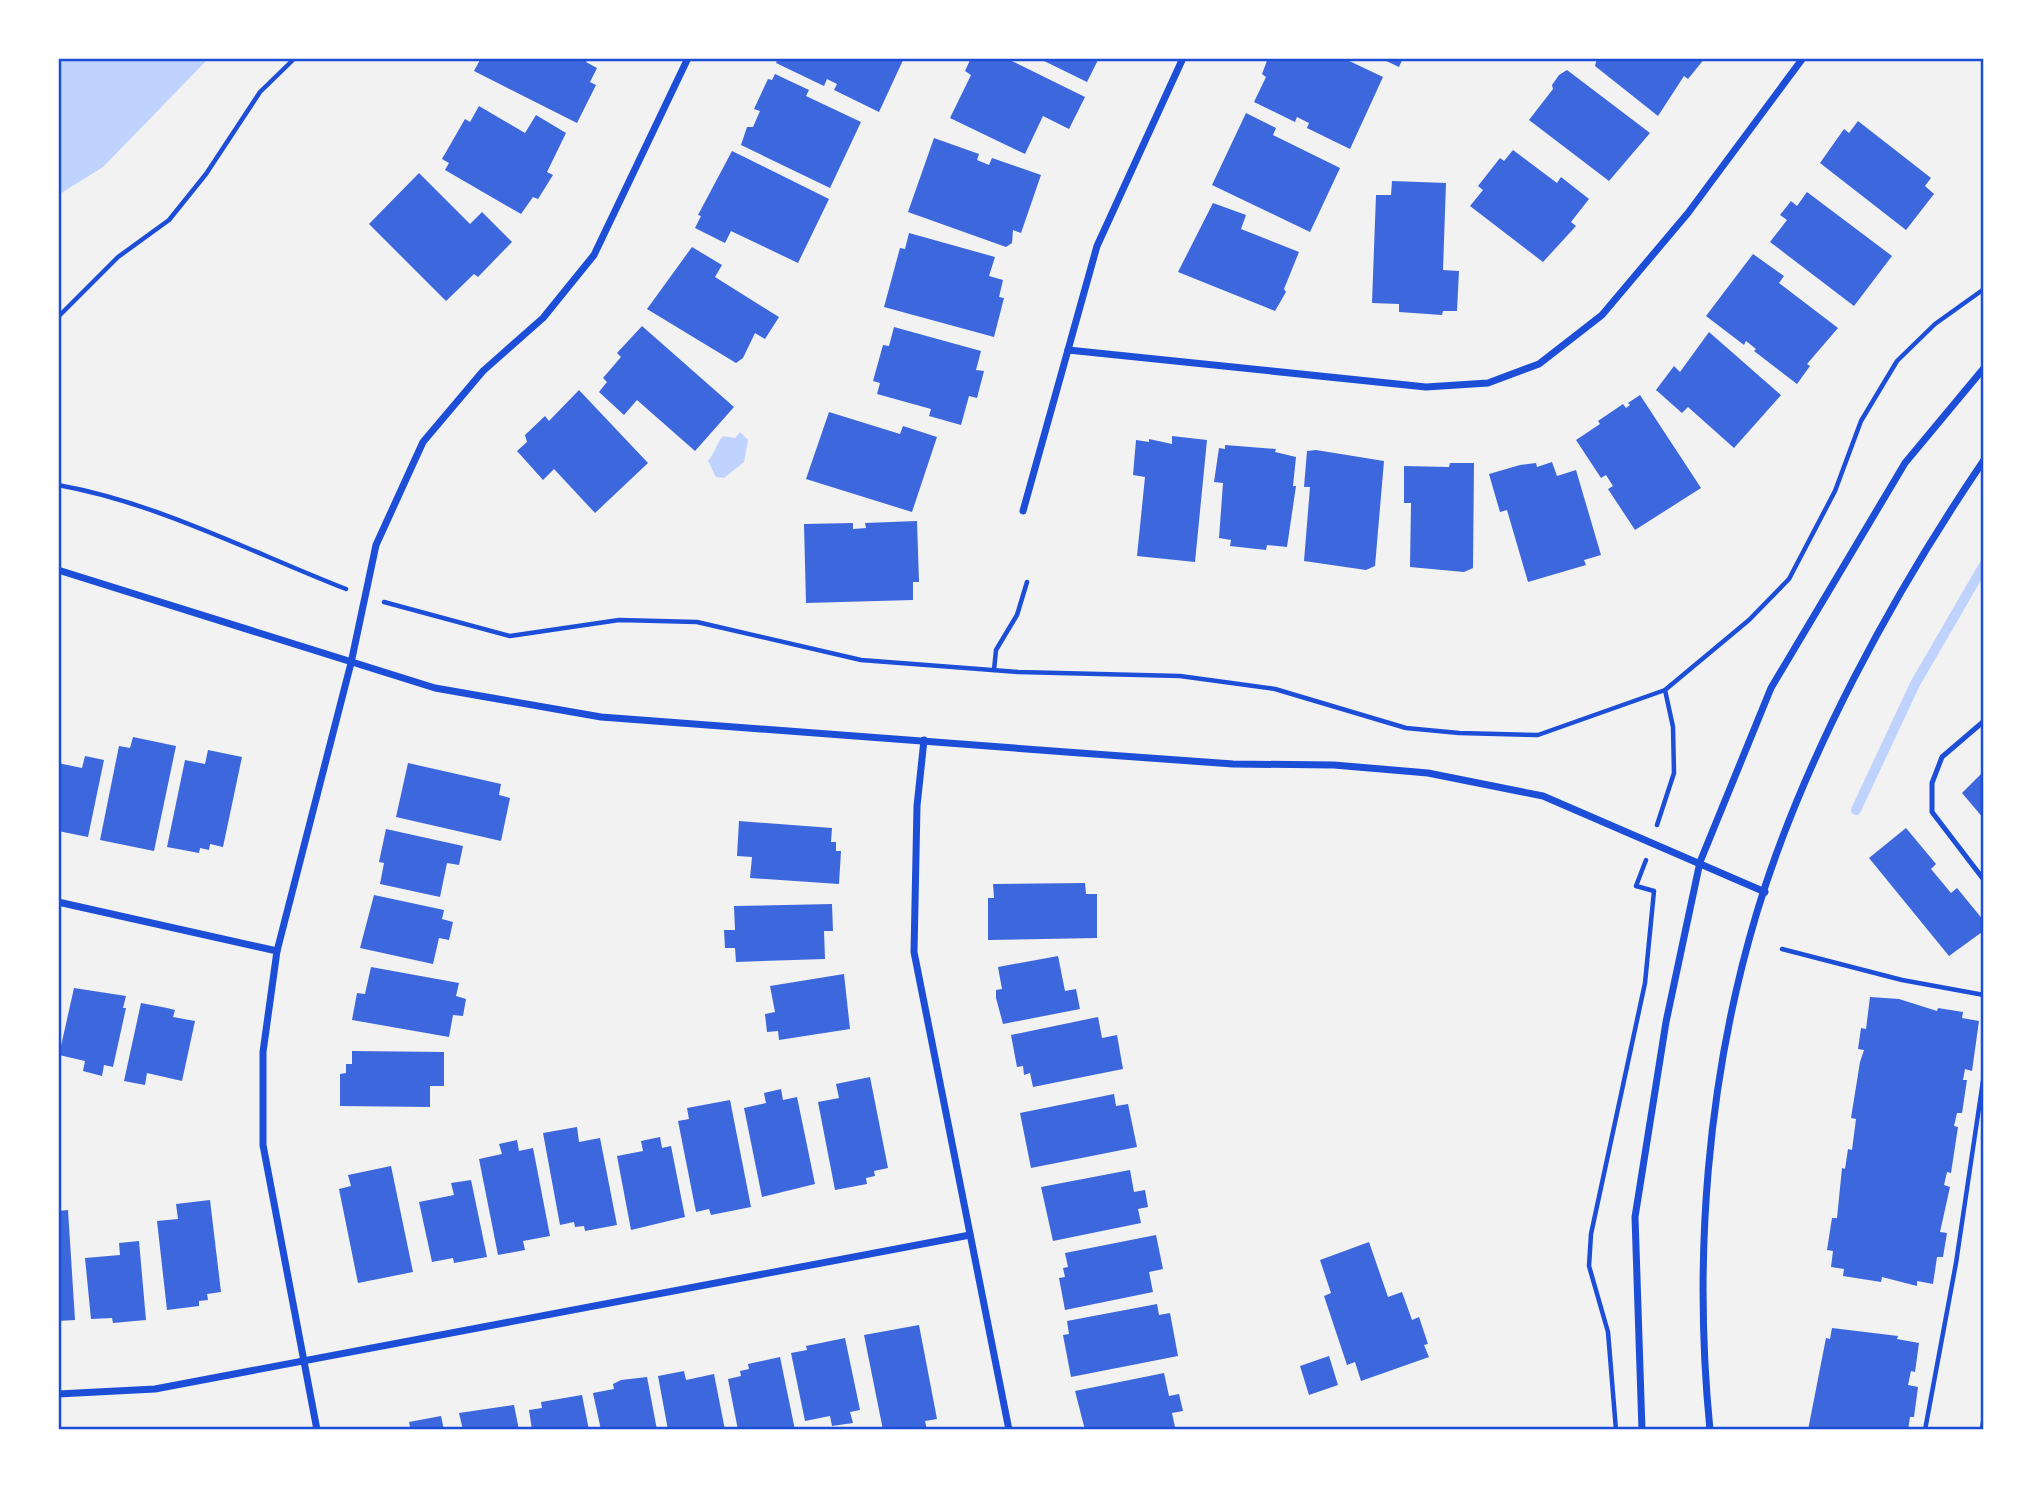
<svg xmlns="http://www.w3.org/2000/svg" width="2042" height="1488" viewBox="0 0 2042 1488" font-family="'Noto Sans',sans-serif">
<rect width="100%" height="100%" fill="#f2f2f2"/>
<!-- water -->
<g fill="#bfd3fe">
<path d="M58,58H209L103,167L58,195Z"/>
<path d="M740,432L748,440L744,462L724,478L716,477L708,461C715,453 716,444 723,436L735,438Z"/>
</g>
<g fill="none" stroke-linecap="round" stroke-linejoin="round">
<!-- stream -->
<path stroke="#bfd3fe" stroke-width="10" d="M1856,810L1915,684L1984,565"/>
</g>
<!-- building -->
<g fill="#3d67dc">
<path d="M481,58H588L586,62L597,68L590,82L596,85L577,123L474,71Z"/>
<path d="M778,58H904L879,112L834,90L837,84L827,79L824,86L776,63Z"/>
<path d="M971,58H1006L1085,97L1069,129L1043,116L1025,154L950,118L971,75L965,71Z"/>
<path d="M1038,58H1093L1098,60L1087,82Z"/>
<path d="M1268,58H1343L1383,77L1350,149L1307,128L1309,123L1297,117L1295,122L1254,102L1266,77L1262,74Z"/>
<path d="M1380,58H1403L1399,67Z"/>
<path d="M1597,58H1705L1688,79L1684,76L1658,116L1595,66Z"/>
<path d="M1567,70L1650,133L1609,181L1529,120L1553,89L1552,85L1559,75Z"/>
<path d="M775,74L809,90L806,96L861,122L830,188L741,145L747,127H753L760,111L754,109L768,79L772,80Z"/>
<path d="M479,106L525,133L536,115L566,133L547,172L553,175L538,199L533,197L521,214L445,170L449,163L442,159L465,119L470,122Z"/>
<path d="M1246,113L1276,128L1273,135L1340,168L1310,232L1212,185Z"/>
<path d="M1858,121L1931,178L1925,186L1934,194L1906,230L1820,163L1844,129L1849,133Z"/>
<path d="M934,138L979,154L977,160L989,165L992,158L1041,175L1021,233L1013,230L1012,243L1006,247L908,212Z"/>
<path d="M1513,150L1557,183L1561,177L1589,199L1571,222L1576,226L1543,262L1470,206L1483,190L1478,186L1500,158L1504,161Z"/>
<path d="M732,151L829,199L798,263L731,231L725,243L695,228L701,216L698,215Z"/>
<path d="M419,173L470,224L482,212L512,242L478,277L474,274L446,301L369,224Z"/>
<path d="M1392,181L1446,183L1443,270L1459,271L1457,311H1443L1442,315L1399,312V304L1372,303L1376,195H1391Z"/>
<path d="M1807,192L1892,256L1854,306L1770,242L1787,220L1780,215L1791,201L1797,206Z"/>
<path d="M1213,203L1246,215L1241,229L1299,252L1284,289L1286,292L1275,311L1178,272Z"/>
<path d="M909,233L995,257L989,276L1003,280L999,297L1004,298L994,337L884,307L900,248L905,249Z"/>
<path d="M692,247L722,265L715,277L779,317L765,339L755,333L743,358L736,363L647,309Z"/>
<path d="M1753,254L1784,276L1779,283L1838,328L1807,364L1810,366L1797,384L1754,351L1756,349L1746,341L1744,345L1706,316Z"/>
<path d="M642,326L734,407L695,451L637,400L624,415L599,392L607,382L603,378L621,357L617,353Z"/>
<path d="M894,327L981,351L976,370L984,371L977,398L969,396L961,425L929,416L931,409L877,394L880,383L873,381L883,345L889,346Z"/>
<path d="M1709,332L1781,395L1734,448L1688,407L1682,413L1656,390L1674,366L1680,372Z"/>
<path d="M579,390L648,463L595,513L554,469L543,480L517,451L527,442L525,435L545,416L549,421Z"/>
<path d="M1640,395L1701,488L1635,530L1608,489L1613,486L1606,475L1601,478L1576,440L1600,424L1598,421L1623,404L1626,408L1630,405L1628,403Z"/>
<path d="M829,412L900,434L903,426L937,437L912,512L806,479Z"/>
<path d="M1172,436L1207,440L1195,562L1137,556L1145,477L1133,475L1136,440L1149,442V439L1172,444Z"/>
<path d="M1225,445L1276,449L1275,452L1296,457L1293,486H1296L1287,547L1267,545L1266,550L1230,546L1231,540L1219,538L1223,483L1214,482L1219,448L1225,449Z"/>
<path d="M1316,450L1384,461L1375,566L1366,570L1304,561L1310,487H1304L1307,451Z"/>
<path d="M1552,462L1557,476L1576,470L1601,555L1584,560L1586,565L1528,582L1507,510L1500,512L1489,474L1520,465L1536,463L1537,467Z"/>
<path d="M1450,463H1474L1473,568L1464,572L1410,567L1411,503H1404V466L1449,467Z"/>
<path d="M917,521L919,582H913V600L806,603L804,524L853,523V529L866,528L865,523Z"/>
<path d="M133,737L176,746L154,851L100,840L119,746L130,748Z"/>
<path d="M208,750L242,757L223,847L210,844L209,850L200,848L199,853L167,847L185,760L205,764Z"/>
<path d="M85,756L104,760L88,837L58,831V763L82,768Z"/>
<path d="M408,763L501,784L499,795L510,798L501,841L396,817Z"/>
<path d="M1984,771V819L1962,793Z"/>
<path d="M739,821L832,828L831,842H836V851H841L839,884L750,878L752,857L737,856Z"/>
<path d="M1906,828L1936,864L1931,869L1951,893L1957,888L1984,921L1982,932L1949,956L1869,858Z"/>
<path d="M386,829L463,846L459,865L447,863L440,897L380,884L384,863L379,862Z"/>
<path d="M1085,883L1086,894H1097V938L988,940V898H994L993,884Z"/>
<path d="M374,895L444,910L442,919L453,922L449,940L439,938L433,964L360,948Z"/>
<path d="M832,904L833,931H824L825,959L736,962L735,948H725L724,930H735L734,906Z"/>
<path d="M1058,956L1065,991L1076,989L1080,1009L1003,1024L996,998V990L1002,989L998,967Z"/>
<path d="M371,967L459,983L456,996L466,999L463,1016L453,1015L449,1037L352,1020L357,993L365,994Z"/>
<path d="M844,974L850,1029L779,1040L778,1031L767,1032L765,1014L775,1012L770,986Z"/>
<path d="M74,988L126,996L123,1008H126L113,1067L104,1065L102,1076L83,1071L85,1061L59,1055Z"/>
<path d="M1870,997L1899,999L1937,1011L1938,1008L1963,1012L1962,1018L1979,1021L1972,1071L1965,1069L1963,1080H1967L1962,1113H1957L1954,1126L1958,1127L1951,1173L1947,1172L1944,1185L1950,1187L1940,1232L1947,1233L1943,1257H1937L1933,1284L1917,1281V1286L1882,1277L1881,1282L1843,1276L1844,1269L1831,1267L1833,1251L1827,1250L1832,1218H1837L1842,1168L1845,1169L1848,1149L1852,1150L1856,1119L1851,1118L1860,1062L1864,1050L1858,1049L1861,1028L1866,1029Z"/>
<path d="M141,1003L167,1008L175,1010L173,1017L195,1021L182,1081L147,1073L145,1085L124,1081Z"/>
<path d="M1098,1017L1102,1038L1117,1035L1123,1069L1033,1087L1030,1073L1024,1075L1023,1066L1017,1067L1011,1035Z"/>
<path d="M352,1051L444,1052V1086H430V1107L340,1106V1074L346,1073V1064H352Z"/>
<path d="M870,1077L888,1168L874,1171L875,1176L866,1178L867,1184L835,1190L818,1102L839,1098L836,1084Z"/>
<path d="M781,1089L783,1100L797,1097L815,1184L762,1197L744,1108L766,1103L764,1093Z"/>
<path d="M1114,1094L1116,1106L1128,1104L1137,1147L1031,1168L1020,1113Z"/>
<path d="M730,1100L751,1207L711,1215L709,1209L696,1212L678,1121L689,1119L687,1108Z"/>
<path d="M577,1127L579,1142L600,1138L617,1225L585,1231L584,1226L575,1227L574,1222L560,1225L543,1133Z"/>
<path d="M660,1137L662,1148L671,1146L685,1217L631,1230L617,1156L643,1151L641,1141Z"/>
<path d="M517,1140L519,1151L533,1148L550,1236L523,1241L525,1250L498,1255L479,1159L502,1154L499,1144Z"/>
<path d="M391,1166L413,1272L358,1283L339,1189L351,1186L348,1175Z"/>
<path d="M1130,1170L1134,1192L1145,1190L1148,1207L1138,1209L1141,1223L1053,1241L1041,1187Z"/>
<path d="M471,1180L487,1257L454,1263L453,1258L432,1262L419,1202L454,1195L451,1183Z"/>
<path d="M210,1200L221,1292L207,1294L208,1300L199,1301V1306L167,1310L157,1221L178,1219L176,1204Z"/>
<path d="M68,1210L75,1320L58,1321V1211Z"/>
<path d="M1156,1235L1163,1269L1149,1272L1153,1292L1065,1310L1059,1278L1065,1277L1063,1268L1068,1267L1065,1253Z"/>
<path d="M139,1241L146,1320L113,1323L112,1318L91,1319L85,1258L120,1255L119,1243Z"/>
<path d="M1369,1242L1388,1297L1402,1292L1412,1320L1419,1317L1428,1344L1424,1345L1429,1357L1361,1381L1355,1362L1347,1365L1324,1296L1331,1293L1320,1260Z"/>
<path d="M1157,1304L1159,1315L1170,1313L1178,1356L1071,1377L1063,1335L1069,1334L1067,1321Z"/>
<path d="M919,1325L937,1419L925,1421L927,1430H883L864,1335Z"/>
<path d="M1832,1328L1898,1336L1897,1339L1919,1343L1915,1372L1911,1371L1908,1385L1918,1387L1914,1417H1910L1908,1430H1808L1826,1338L1830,1339Z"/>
<path d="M845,1338L860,1410L850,1412L853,1423L832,1426L830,1416L805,1421L791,1353L807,1350L806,1346Z"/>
<path d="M1329,1356L1338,1385L1309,1395L1300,1366Z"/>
<path d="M780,1357L795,1430H738L728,1379L741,1376L740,1371L749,1369L748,1364Z"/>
<path d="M684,1371L686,1380L714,1374L725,1430H668L658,1376Z"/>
<path d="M1164,1373L1169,1396L1179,1394L1183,1411L1172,1413L1175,1427L1159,1430H1085L1075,1391Z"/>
<path d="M647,1377L657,1430H601L593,1393L614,1389L613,1384L621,1380Z"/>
<path d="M582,1395L589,1430H532L529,1410L542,1408L541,1402Z"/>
<path d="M514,1405L519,1430H463L459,1413Z"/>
<path d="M441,1416L444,1430H402L410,1427L409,1422Z"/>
</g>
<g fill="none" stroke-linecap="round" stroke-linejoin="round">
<!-- path -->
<g stroke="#1d4ed8" stroke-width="4.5">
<path d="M58,317L118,257L169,220L206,174L260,92L295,58"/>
<path d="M58,485C158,503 251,552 346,589"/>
<path d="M384,602L510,636L619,620L697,622L861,660L1018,672L1180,676L1275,689L1406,728L1459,733L1538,735L1665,690L1673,727L1674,773L1657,825"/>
<path d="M994,670L996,650L1017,615L1027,582"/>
<path d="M1665,690L1749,620L1789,579L1835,491L1861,421L1897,361L1935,324L1984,289"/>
<path d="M1782,949L1902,980L1984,995"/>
<path d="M1616,1430L1608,1332L1589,1266L1591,1234L1645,983L1654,891L1636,886L1646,860"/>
<path d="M1925,1430L1956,1263L1984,1074"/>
</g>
<!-- service -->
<g stroke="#1d4ed8" stroke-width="5">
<path d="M1984,721L1942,757L1932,783V812L1984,880"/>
<path d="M1982,1430L1984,1417"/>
</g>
<!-- minor -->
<g stroke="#1d4ed8" stroke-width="7">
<path d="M1068,350L1426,387L1488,383L1539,364L1602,315L1688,213L1803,58"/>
<path d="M1023,511L1097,246L1183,58"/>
<path d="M58,570L435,688L601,717L1080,753L1233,764L1334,765L1428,773L1543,796L1765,892"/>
<path d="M924,740L917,806L914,952L1009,1430"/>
<path d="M58,902L277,951"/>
<path d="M58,1394L155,1389L970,1235"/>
<path d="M317,1430L263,1145V1052L277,951L351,663L376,545L423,442L483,371L543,318L594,255L688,58"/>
<path d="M1642,1430L1635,1217L1666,1022L1700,862L1771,688L1905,463L1984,368"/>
<path d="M1710,1430C1693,1259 1707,1078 1757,912C1804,757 1893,594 1984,460"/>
</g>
</g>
<!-- border -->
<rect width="2042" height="1488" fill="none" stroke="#ffffff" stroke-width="119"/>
<rect x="60" y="60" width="1922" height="1368" fill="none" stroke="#1d4ed8" stroke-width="2.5"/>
</svg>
